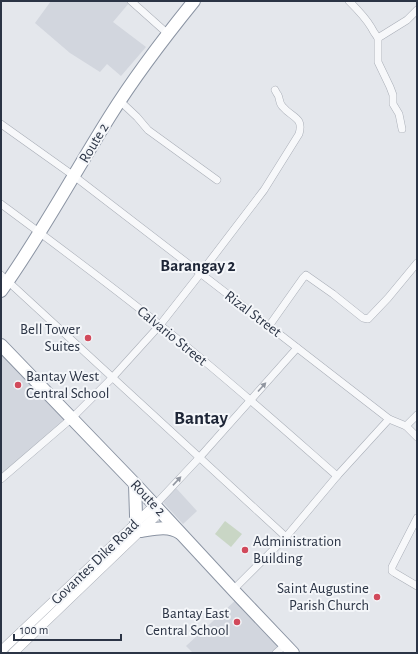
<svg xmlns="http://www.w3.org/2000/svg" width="418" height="654" viewBox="0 0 418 654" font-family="'Alegreya Sans',sans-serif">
<rect width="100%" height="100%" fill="#e4e7ec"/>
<!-- built -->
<g fill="#d2d6de">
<path d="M51,1H126L129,3L113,22L146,47L121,76L107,64L100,72L70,53L35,23Z"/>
<path d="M1,350L70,421L1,483Z"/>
<path d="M176,488L197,511L183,524L162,501Z"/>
<path d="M238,598L286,648L280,653H193L186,646Z"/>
</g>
<!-- green -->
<path fill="#c9d6c5" d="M225,521L242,534L231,547L215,534Z"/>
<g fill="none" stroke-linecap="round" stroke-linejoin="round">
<defs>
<g id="street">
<path d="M131,1L168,34"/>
<path d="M349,1C357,9 365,17 371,27C373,31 375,34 378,38V62L390,87L393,95V104L399,114L402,129"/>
<path d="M378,38L407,20L417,10"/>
<path d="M120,101L137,117L148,130L217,180"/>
<path d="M1,124L74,176L269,326L389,419"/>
<path d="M1,204C55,244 108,283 160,325C221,373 279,425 337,476"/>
<path d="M1,275L286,537"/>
<path d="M269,326L303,278L306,275L333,294L363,318L368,319L388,298L417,263"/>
<path d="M406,426L417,437"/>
<path d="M1,479L72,418L112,378L160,325L200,274L264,190L299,134C304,117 292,118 283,107C279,104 280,99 278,95C277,94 276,92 275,90"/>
<path d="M155,505L199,458L297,348"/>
<path d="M417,518L395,561L392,567V571L395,573L417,586"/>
<path d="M233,590L286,537L337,476L389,419L406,426L417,415"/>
<path d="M276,653L285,645"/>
</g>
<g id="secondary">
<path d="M1,651L155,505"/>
<path d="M13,653L161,511"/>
</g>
<g id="highway">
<path d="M1,291C41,235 73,175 110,116C135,76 164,38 194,1"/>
<path d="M1,345L135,484L236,593L293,653"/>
<path d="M135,484L136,515V524"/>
<path d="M141,531C154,529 168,525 180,533"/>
</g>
</defs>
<!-- street casing -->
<use href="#street" stroke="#a9aeb7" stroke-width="8"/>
<!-- secondary casing -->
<use href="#secondary" stroke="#a9aeb7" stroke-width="10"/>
<!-- highway casing -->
<use href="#highway" stroke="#8b94a3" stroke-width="14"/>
<!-- street -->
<use href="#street" stroke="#f7f8fa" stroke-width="7"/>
<!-- secondary -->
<use href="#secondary" stroke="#fff" stroke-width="9"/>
<!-- highway -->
<use href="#highway" stroke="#fff" stroke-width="12"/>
</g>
<!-- one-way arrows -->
<defs><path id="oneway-solid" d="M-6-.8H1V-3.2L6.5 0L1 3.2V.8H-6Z"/></defs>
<g fill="#9196a0">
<use href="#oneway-solid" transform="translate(262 387) rotate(-48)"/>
<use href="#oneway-solid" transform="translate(177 481) rotate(-47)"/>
</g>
<!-- markers -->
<g fill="#d1495b" stroke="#f4f6f9" stroke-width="1.5">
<circle cx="88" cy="338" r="4"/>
<circle cx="18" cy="385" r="4"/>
<circle cx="245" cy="550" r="4"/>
<circle cx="377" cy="597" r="4"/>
<circle cx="237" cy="622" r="4"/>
</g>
<g text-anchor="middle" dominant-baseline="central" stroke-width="4" stroke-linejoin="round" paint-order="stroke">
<!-- street labels -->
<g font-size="15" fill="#2b3445" stroke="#f4f6f9">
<text transform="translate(94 143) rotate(-59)">Route 2</text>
<text transform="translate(253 314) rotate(37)">Rizal Street</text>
<text transform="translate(172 336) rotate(39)">Calvario Street</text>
<text transform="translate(148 498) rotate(47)">Route 2</text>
<text transform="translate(95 562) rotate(-44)">Govantes Dike Road</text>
</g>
<!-- poi labels -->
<g font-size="15" fill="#2b3445" stroke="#f4f6f9" text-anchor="end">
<text x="80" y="329">Bell Tower<tspan x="80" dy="17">Suites</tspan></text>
<text x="26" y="376" text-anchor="start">Bantay West<tspan x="26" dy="17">Central School</tspan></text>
<text x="253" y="541" text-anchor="start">Administration<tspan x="253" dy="17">Building</tspan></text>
<text x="369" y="588">Saint Augustine<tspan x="369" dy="17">Parish Church</tspan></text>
<text x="229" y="613">Bantay East<tspan x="229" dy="17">Central School</tspan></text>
</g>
<!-- quarter labels -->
<g font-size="17" font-weight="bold" fill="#1d2536" stroke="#f4f6f9">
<text x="198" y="265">Barangay 2</text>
</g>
<!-- district labels -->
<g font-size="19" font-weight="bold" fill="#1d2536" stroke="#f4f6f9">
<text x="201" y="418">Bantay</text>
</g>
</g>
<!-- border -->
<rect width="418" height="654" fill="none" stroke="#2b3445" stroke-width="4"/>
<!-- scale -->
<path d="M14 634v6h107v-6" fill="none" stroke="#2b3445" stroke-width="2"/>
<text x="20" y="634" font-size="12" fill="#2b3445" stroke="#f4f6f9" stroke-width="3" paint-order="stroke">100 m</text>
</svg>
